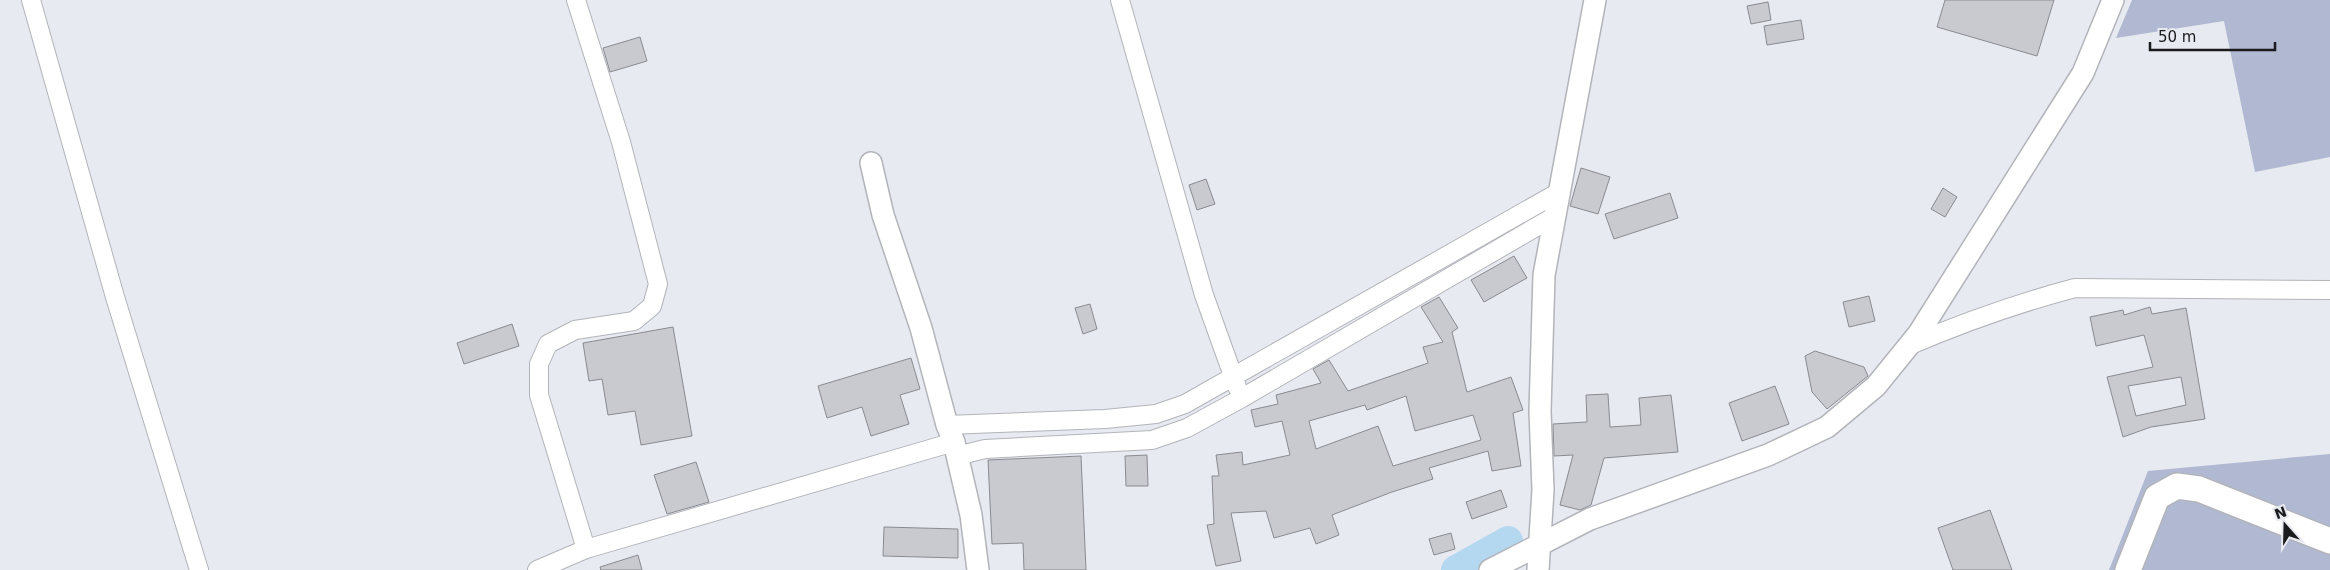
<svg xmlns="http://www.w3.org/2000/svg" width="2330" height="570" viewBox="0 0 2330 570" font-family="'DejaVu Sans',sans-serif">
<rect width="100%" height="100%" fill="#e8eaf1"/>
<!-- green -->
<g fill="#b0b9d1">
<path d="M2132,0H2330V157L2255,172L2224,21L2116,38Z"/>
<path d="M2330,454V570H2109L2148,471Z"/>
</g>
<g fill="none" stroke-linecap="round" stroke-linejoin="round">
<!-- river -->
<path stroke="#b5d8f1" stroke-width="30" d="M1456,570L1508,541"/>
</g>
<!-- building -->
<g fill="#c8cad0" stroke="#898b91" fill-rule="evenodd">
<path d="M1945,0H2054L2037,56L1937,27Z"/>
<path d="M1768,2L1771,20L1751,24L1747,6Z"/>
<path d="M1801,20L1804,39L1767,45L1764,26Z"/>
<path d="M640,37L647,61L610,72L603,48Z"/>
<path d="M1581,168L1610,177L1598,214L1570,206Z"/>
<path d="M1206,179L1215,204L1197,210L1189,185Z"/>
<path d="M1943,188L1957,197L1945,217L1931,209Z"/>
<path d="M1670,193L1678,218L1614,239L1605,214Z"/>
<path d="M1514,256L1527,278L1484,302L1471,280Z"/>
<path d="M1869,296L1875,321L1849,327L1843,302Z"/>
<path d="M1439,297L1458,328L1452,332L1467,392L1511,377L1523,410L1513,413L1521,466L1492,471L1488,451L1429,468L1433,479L1392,492L1332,515L1339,535L1316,544L1310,528L1274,538L1266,511L1231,513L1241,561L1216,566L1207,525L1214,524L1212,476H1219L1216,455L1242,452L1243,465L1290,455L1282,421L1255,427L1251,410L1278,404L1276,395L1321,383L1313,369L1329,360L1348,391L1428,363L1423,347L1443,342L1421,307ZM1406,396L1415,431L1473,415L1481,440L1393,466L1378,426L1316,449L1309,421L1365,405L1367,410Z"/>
<path d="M1090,304L1097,329L1083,334L1075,308Z"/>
<path d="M2150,307L2152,314L2186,308L2205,419L2151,427L2123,437L2107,377L2153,367L2144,335L2096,346L2090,317L2123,310L2124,315ZM2181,377L2186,405L2136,416L2128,386Z"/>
<path d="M512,324L519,346L464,364L457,343Z"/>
<path d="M673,327L692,436L641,445L635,411L608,415L602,379L589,381L583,343Z"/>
<path d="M1815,351L1864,367L1868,376L1827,409L1812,392L1805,356Z"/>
<path d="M911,358L920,389L900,395L909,424L871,436L862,407L827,418L818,386Z"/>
<path d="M1775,386L1789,424L1742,441L1729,403Z"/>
<path d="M1608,394L1610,427L1641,425L1639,398L1671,395L1678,452L1604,458L1591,505L1580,510L1560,505L1573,455L1554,456L1553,424L1587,422L1586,395Z"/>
<path d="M1147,455L1148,486H1126L1125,456Z"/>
<path d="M1081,456L1086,570H1024L1023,543L992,544L988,460Z"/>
<path d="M696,462L709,502L667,514L654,475Z"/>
<path d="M1501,490L1507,507L1472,519L1466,502Z"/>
<path d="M1990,510L2012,570H1953L1938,528Z"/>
<path d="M884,527L958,529V558L883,556Z"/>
<path d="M1451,533L1455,549L1434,555L1429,539Z"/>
<path d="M638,555L642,570H601L600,567Z"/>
</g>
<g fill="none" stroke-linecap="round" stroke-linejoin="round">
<defs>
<g id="minor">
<path d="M31,0L115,297L199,570"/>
<path d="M576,0L621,142L658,284L652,306L634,321L575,330L548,344L539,364V395L586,549"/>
<path d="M1120,0L1204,295L1237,387"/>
<path d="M1908,346C1962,323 2018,303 2075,288L2330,290"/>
<path d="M947,425L1105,419L1156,414L1185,404L1559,192"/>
<path d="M957,456L985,449L1152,440L1187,428L1242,398L1555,216"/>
<path d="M537,570L586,549L954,442"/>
</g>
<g id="tertiary">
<path d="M871,163L883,215L921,328L947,425L954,442L971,515L978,570"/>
<path d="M1490,570L1590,519L1768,455L1827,427L1876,386L1919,333L2083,73L2113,0"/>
<path d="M1538,570L1543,490L1540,411L1544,275L1595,0"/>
</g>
<path id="secondary" d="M2128,570L2157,497L2177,486L2199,489L2330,541"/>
</defs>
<!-- minor casing -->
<use href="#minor" stroke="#b2b4ba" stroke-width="20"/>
<!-- tertiary casing -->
<use href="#tertiary" stroke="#b2b4ba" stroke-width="24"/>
<!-- secondary casing -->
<use href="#secondary" stroke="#b2b4ba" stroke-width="28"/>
<!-- minor -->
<use href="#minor" stroke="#fff" stroke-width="18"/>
<!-- tertiary -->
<use href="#tertiary" stroke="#fff" stroke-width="21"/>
<!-- secondary -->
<use href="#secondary" stroke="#fff" stroke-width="25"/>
</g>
<!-- north arrow -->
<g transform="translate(2285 525) rotate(340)" stroke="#e8eaf1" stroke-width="4" paint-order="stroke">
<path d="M0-4L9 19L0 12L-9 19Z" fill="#1a1b1d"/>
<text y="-8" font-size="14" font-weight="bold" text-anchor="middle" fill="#1a1b1d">N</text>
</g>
<!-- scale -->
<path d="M2150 42v8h125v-8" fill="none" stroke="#1a1b1d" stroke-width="2.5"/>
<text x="2158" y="42" font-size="15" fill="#1a1b1d" stroke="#e8eaf1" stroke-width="4" paint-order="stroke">50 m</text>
</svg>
